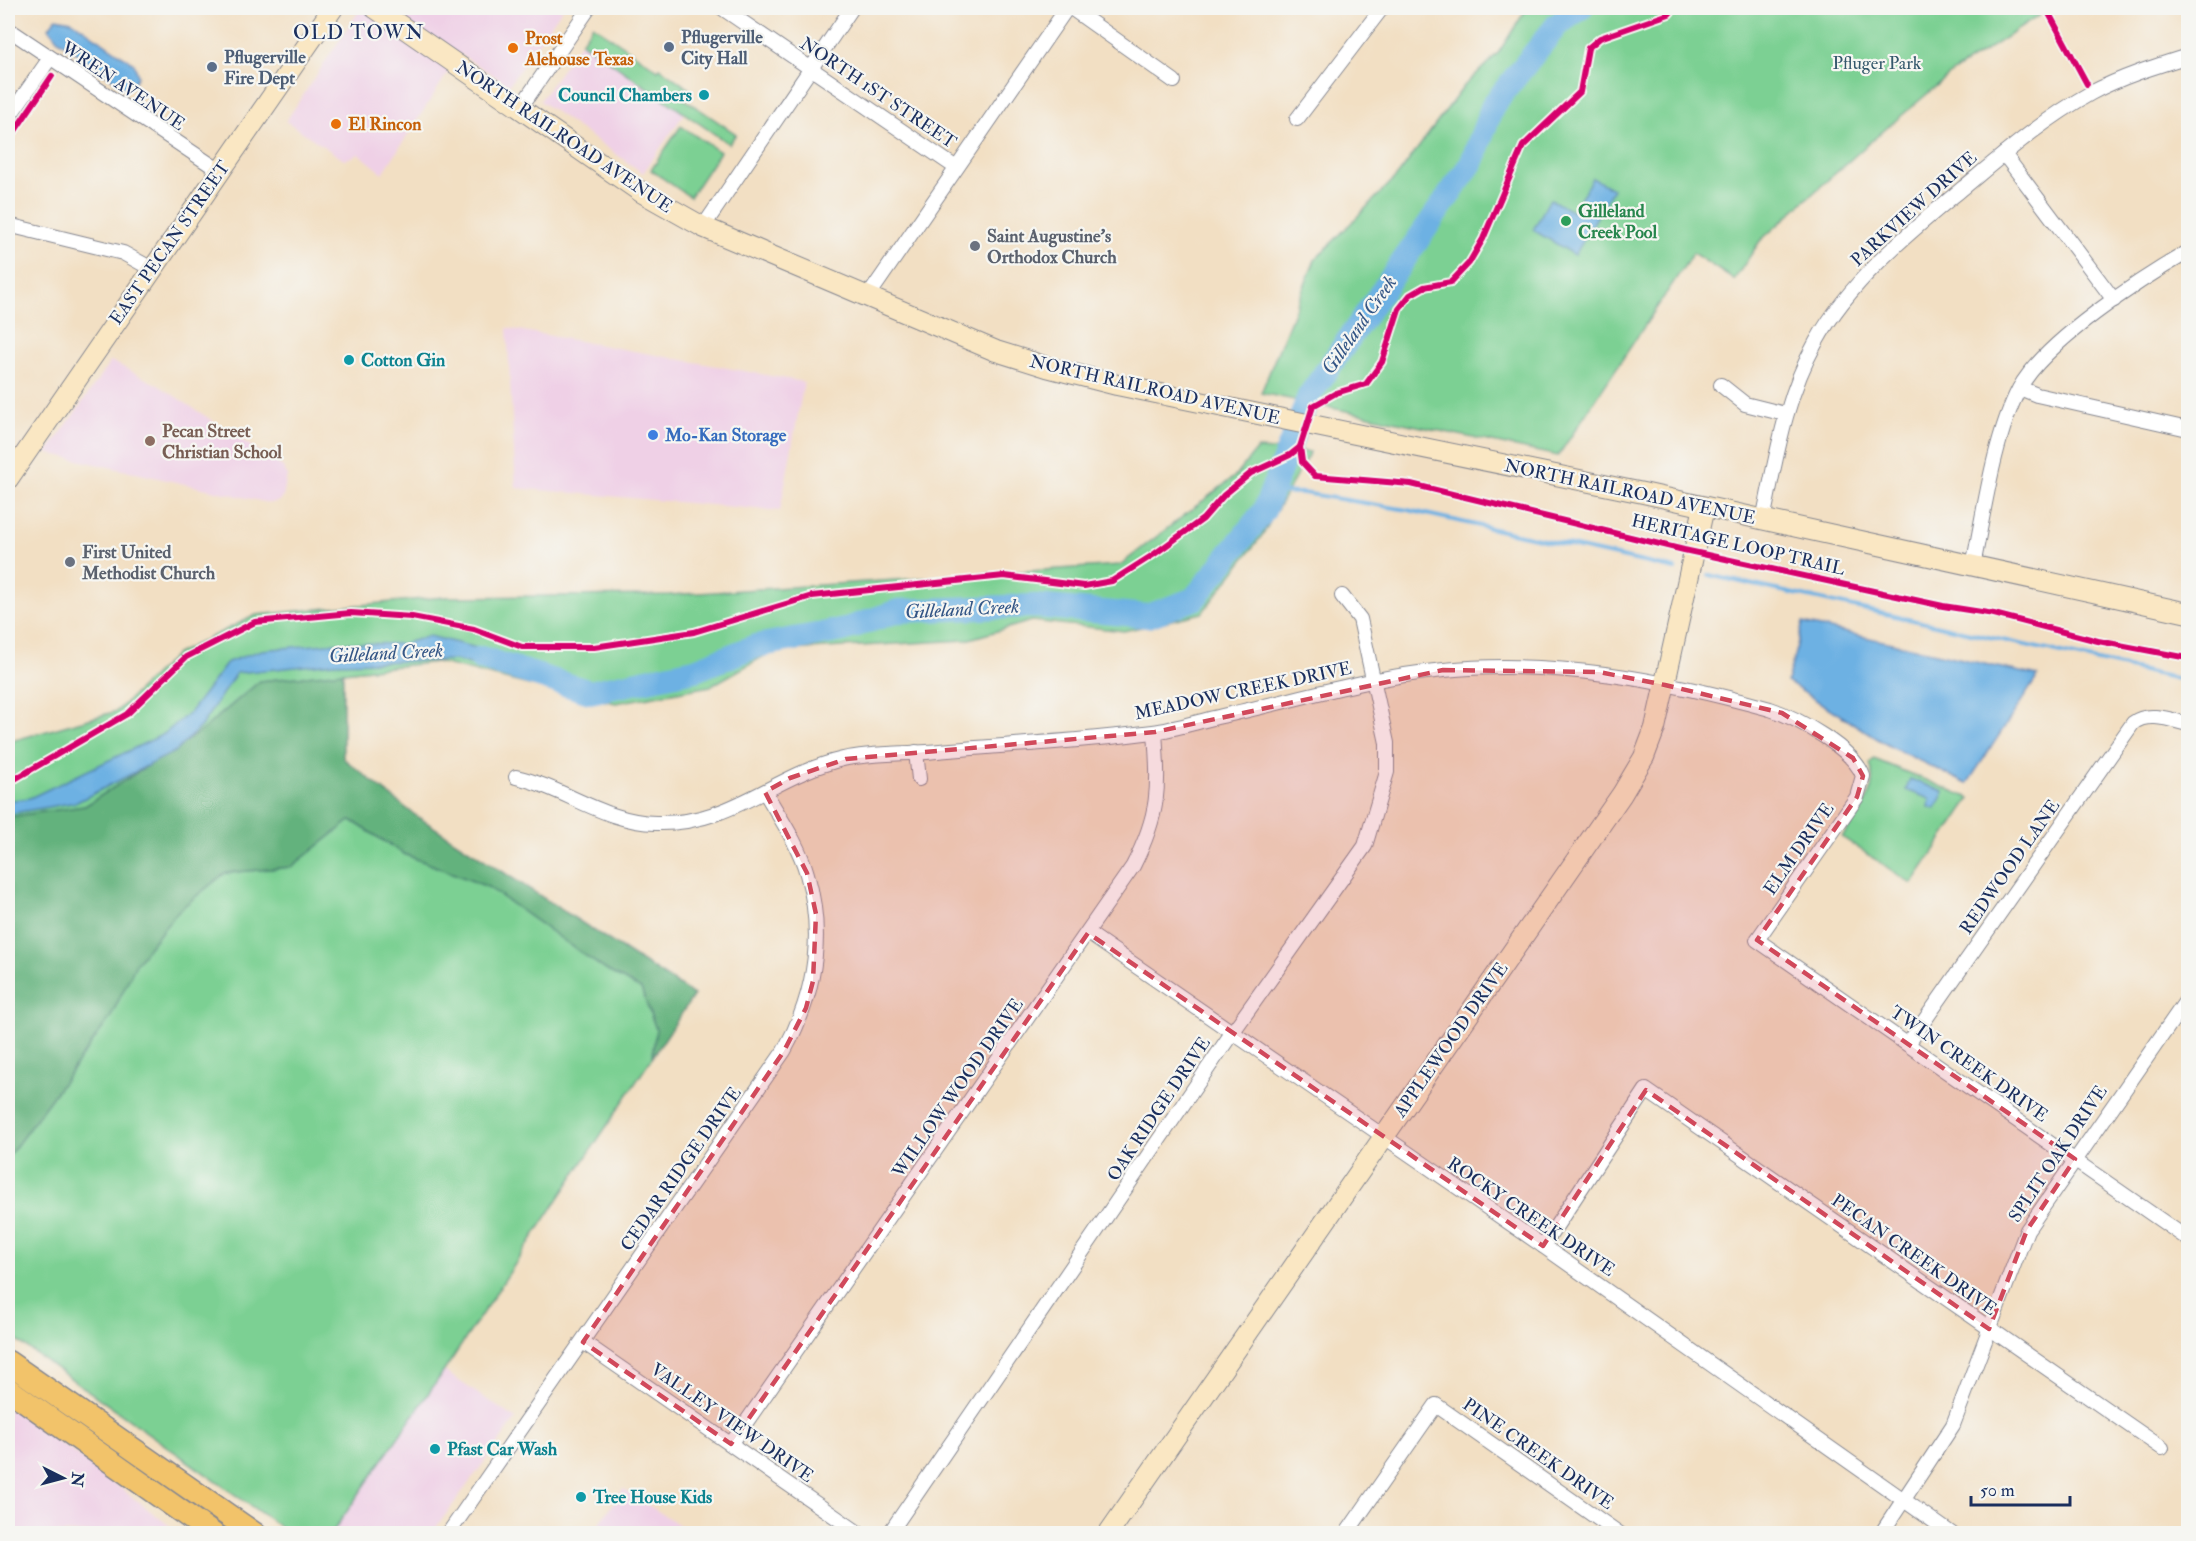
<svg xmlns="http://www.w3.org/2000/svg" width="2196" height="1541" viewBox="0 0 2196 1541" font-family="'IM FELL Double Pica',serif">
<rect width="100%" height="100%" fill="#f6f6f2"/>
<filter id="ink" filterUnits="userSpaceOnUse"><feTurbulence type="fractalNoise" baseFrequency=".0167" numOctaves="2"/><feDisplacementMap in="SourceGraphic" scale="12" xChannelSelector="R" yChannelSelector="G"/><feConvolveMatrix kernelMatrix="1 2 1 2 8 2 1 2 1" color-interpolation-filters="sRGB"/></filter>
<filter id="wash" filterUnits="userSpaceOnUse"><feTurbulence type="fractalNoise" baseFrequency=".008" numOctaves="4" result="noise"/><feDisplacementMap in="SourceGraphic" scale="24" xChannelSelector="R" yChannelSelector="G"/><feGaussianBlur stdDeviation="1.35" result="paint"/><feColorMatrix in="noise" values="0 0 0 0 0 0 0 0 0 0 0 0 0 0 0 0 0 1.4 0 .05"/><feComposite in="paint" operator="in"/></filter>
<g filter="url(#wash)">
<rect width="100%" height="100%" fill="#f2dfc3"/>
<!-- built -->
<g fill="#efd0e6">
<path d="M361,8H563L509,85L460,54L383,173L359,154L344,160L286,121Z"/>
<path d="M581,42L684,114L643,173L540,101Z"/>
<path d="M507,328L804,382L780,511L516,488Z"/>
<path d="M111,361L158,385L283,467L287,475L283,497L277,502L269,503L47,453Z"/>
<path d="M444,1371L516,1419L432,1533L332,1534Z"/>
<path d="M8,1406L80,1457L179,1533H8Z"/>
<path d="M623,1489L692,1533H593Z"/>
</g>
<!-- green -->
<g fill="#7bd093" stroke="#4b8078" stroke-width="1.5">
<path d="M1527,8H2045L2037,17L1953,72L1868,144L1760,241L1734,280L1693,253L1558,456L1261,393L1315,260L1398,175L1464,86L1499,52Z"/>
<path d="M593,25L658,70L660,68L689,89L683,98L736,134L729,144L581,42Z"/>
<path d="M681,126L720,152L690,197L651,170Z"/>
<path d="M1257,449L1310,452L1263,534L1202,613L1124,631L1032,621L966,640L773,651L711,686L616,703L529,685L437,662L260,681L200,732L85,806L8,817V742L117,711L176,654L256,615L444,597L669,595L1120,565L1235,476Z"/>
<path d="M1874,759L1970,798L1912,884L1842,837C1858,814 1880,792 1870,763Z"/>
<path d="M351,820L404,854L488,887L606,970L641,989L656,1029L652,1058L444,1371L332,1533H289L8,1334V1157L110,1018L137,962L178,911L225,873L291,867Z"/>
</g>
<!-- forest -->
<path fill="#64b27d" stroke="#40706e" stroke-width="1.5" d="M343,672V758L415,815L694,995L652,1058L656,1029L641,989L606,970L488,887L404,854L351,820L291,867L225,873L178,911L137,962L110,1018L8,1157V817L85,806L200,732L260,681Z"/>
<!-- water -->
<g fill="#6db1e3" stroke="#4470a0" stroke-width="1.5">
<path d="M56,18L72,21L134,64L138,76L132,86L126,89L57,39L49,28Z"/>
<path d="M1592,178L1613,189L1575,255L1533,230L1550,199L1573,212Z"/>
<path d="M1803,623L2038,676L1967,784L1889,746L1787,682Z"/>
<path d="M429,636L521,659L508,675L456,660L334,663L236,673L201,726L176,751L77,802L8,814V801L30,798L164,734L190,712L228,662L262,650L337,643L403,644Z"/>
<path d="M1910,779L1944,792L1935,809L1929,807L1930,799L1906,790Z"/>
</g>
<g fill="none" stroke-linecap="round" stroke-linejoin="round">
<!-- stream -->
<g stroke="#6db1e3" stroke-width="4">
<path d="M1271,492L1303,493L1408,510L1675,569"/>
<path d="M1709,575L2188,681"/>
</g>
<!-- river -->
<path stroke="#6db1e3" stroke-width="24" d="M481,658L590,692L695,670L756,646L843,630L898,611L1035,606L1148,616L1194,599L1264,511L1309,396L1472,162L1493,105L1557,25L1581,8"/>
</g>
</g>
<g filter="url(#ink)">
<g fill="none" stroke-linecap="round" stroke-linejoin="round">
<defs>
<g id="street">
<path d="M722,8L955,167"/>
<path d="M1071,8L1174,81"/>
<path d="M8,29L220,171"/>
<path d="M520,108L589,8"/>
<path d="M8,118L50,58"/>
<path d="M1297,119L1382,8"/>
<path d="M2004,154L2114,300"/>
<path d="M8,225L123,253L152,269"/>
<path d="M703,227L852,8"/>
<path d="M867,298L1067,8"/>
<path d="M1721,385L1745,404L1785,414"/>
<path d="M2020,388L2037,395L2188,429"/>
<path d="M1763,520C1776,459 1785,397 1816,342C1851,279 1909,233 1963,188C2004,154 2044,119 2091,93C2121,77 2156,66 2188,56"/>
<path d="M1973,566C1984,512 1994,437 2019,389C2044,342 2141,279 2188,252"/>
<path d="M916,752L919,779"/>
<path d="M516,777C565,788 604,822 656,823C733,825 773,775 843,759C870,753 900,754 927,752C1002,745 1078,742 1153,732C1176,729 1199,721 1222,716C1295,700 1369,677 1444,670C1553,659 1665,680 1770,709C1797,718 1854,749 1863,776L1857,797L1757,940L2188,1239"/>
<path d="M1088,933L1543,1246L1952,1534"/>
<path d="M1908,1044L2133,723C2148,711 2171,720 2188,724"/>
<path d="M1543,1246L1646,1090L2162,1448"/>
<path d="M583,1342L860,1534"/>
<path d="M731,1444L1133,866C1160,813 1159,789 1155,732"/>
<path d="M448,1534L784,1051C815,995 825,936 807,874C799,845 780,818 765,792"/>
<path d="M889,1534L1232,1033L1365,846L1387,772V743L1360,619L1342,596"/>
<path d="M1346,1534L1436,1405L1620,1534"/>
<path d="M1881,1534L1953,1425L2027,1230L2188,998"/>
</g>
<g id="secondary">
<path d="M375,8L641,192L703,227L996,351L1047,367L1117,385L1643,493L2188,613"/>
<path d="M8,479L333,8"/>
<path d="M1108,1534L1622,794L1644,757L1655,728L1704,507"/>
</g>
<g id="primary">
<path d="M8,1362L255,1534"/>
<path d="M8,1389L213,1534"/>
</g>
</defs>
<!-- street casing -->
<use href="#street" stroke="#868790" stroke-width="16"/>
<!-- secondary casing -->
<use href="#secondary" stroke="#868790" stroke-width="22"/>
<!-- primary casing -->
<use href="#primary" stroke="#868790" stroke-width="25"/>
<!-- street -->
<use href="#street" stroke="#fff" stroke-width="14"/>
<!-- secondary -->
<use href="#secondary" stroke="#fae7c3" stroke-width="20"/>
<!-- primary -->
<use href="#primary" stroke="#f2c36a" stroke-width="22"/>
<defs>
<g id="cycleway">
<path d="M2046,8L2087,84"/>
<path d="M8,141L52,76"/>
<path d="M1300,447L1302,462L1315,476L1411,484L1684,550L1943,606L1994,614L2098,641L2188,658"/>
<path d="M8,783L127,714L186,657L255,622L351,613L412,617L474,629L522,647H594L694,632L812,596L1004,576L1084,586L1112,581L1153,555L1203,519L1224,495L1251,473L1290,455L1300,447L1313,406L1336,393L1366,384L1382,362L1399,309L1410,295L1424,287L1451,282L1469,263L1483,239L1523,146L1580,92L1588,48L1600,38L1669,14L1674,8"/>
</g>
</defs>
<!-- cycleway casing -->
<use href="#cycleway" stroke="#f6f6f2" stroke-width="10"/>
<!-- cycleway -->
<use href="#cycleway" stroke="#d6006c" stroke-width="6"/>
</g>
</g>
<!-- marked area -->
<path fill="#d1495b" fill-opacity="0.2" stroke="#d1495b" stroke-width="4.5" stroke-dasharray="12 8" stroke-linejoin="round" d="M1443,670L1599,672L1665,685L1782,713L1853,758L1863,776L1857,797L1757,940L2075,1159L2027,1230L1989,1329L1646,1090L1543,1246L1088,933L731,1444L583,1342L784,1051L806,1008L813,981L816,914L807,873L765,792L790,778L846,759L1155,732Z"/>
<!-- markers -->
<g fill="#5c6f8a" stroke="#f6f6f2" stroke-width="2">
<circle cx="669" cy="47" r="6"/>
<circle cx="212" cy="67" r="6"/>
</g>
<g fill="#e8710a" stroke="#f6f6f2" stroke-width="2">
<circle cx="513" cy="48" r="6"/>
<circle cx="336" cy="124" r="6"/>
</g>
<g fill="#0f9aa8" stroke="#f6f6f2" stroke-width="2">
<circle cx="704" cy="95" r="6"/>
<circle cx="349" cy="360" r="6"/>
<circle cx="435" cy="1449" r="6"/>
<circle cx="581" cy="1497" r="6"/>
</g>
<circle fill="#2e9e5b" stroke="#f6f6f2" stroke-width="2" cx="1566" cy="221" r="6"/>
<g fill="#6b7280" stroke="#f6f6f2" stroke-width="2">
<circle cx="975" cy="246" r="6"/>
<circle cx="70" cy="562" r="6"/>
</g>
<circle fill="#3f7fe0" stroke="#f6f6f2" stroke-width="2" cx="653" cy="435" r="6"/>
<circle fill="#8d6e63" stroke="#f6f6f2" stroke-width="2" cx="150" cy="441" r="6"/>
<g text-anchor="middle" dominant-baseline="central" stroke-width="4.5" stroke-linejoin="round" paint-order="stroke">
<!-- service labels -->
<g font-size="18" font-weight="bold" fill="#4e5e75" stroke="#f6f6f2" text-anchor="start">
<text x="681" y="37">Pflugerville<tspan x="681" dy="21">City Hall</tspan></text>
<text x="224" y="57">Pflugerville<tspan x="224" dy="21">Fire Dept</tspan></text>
</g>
<!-- food labels -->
<g font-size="18" font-weight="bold" fill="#c56008" stroke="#f6f6f2" text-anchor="start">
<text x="525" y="38">Prost<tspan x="525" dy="21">Alehouse Texas</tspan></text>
<text x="348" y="124">El Rincon</text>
</g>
<!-- park labels -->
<g font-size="18" fill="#33576b" stroke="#f6f6f2">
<text x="1877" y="63">Pfluger Park</text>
</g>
<!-- street labels -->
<g font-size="18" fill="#1b2f5e" stroke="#f6f6f2">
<text transform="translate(123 86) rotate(34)">WREN AVENUE</text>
<text transform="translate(878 93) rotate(34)">NORTH 1ST STREET</text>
<text transform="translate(564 137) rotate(34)">NORTH RAILROAD AVENUE</text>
<text transform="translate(1914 209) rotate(-42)">PARKVIEW DRIVE</text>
<text transform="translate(170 243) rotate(-55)">EAST PECAN STREET</text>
<text transform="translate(1155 390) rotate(13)">NORTH RAILROAD AVENUE</text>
<text transform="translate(1630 492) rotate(12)">NORTH RAILROAD AVENUE</text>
<text transform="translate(1738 545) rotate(13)">HERITAGE LOOP TRAIL</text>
<text transform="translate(1243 691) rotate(-12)">MEADOW CREEK DRIVE</text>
<text transform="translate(1799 849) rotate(-55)">ELM DRIVE</text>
<text transform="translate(2010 867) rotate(-55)">REDWOOD LANE</text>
<text transform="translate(1451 1040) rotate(-55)">APPLEWOOD DRIVE</text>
<text transform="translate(1969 1064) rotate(35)">TWIN CREEK DRIVE</text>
<text transform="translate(958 1088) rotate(-55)">WILLOW WOOD DRIVE</text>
<text transform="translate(1159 1109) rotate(-56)">OAK RIDGE DRIVE</text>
<text transform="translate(2058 1154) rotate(-56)">SPLIT OAK DRIVE</text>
<text transform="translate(681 1169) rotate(-55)">CEDAR RIDGE DRIVE</text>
<text transform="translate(1531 1217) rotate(34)">ROCKY CREEK DRIVE</text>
<text transform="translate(1914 1255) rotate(35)">PECAN CREEK DRIVE</text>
<text transform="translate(732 1423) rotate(35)">VALLEY VIEW DRIVE</text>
<text transform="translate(1538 1454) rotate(35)">PINE CREEK DRIVE</text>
</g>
<!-- culture labels -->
<g font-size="18" font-weight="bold" fill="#0d838f" stroke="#f6f6f2" text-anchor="start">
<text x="692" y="95" text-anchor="end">Council Chambers</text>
<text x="361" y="360">Cotton Gin</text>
<text x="447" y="1449">Pfast Car Wash</text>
<text x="593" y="1497">Tree House Kids</text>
</g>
<!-- leisure labels -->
<g font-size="18" font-weight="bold" fill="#27864d" stroke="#f6f6f2" text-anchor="start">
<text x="1578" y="211">Gilleland<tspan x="1578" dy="21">Creek Pool</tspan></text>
</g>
<!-- worship labels -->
<g font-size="18" font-weight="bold" fill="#5b616d" stroke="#f6f6f2" text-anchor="start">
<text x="987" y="236">Saint Augustine's<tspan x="987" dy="21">Orthodox Church</tspan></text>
<text x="82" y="552">First United<tspan x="82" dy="21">Methodist Church</tspan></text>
</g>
<!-- education labels -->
<g font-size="18" font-weight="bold" fill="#785e54" stroke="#f6f6f2" text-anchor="start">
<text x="162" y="431">Pecan Street<tspan x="162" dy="21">Christian School</tspan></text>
</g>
<!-- shop labels -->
<g font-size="18" font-weight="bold" fill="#366cbe" stroke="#f6f6f2" text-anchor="start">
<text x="665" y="435">Mo-Kan Storage</text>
</g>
<!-- neighbourhood labels -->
<g font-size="20" letter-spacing="1.5" fill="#1b2f5e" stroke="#f6f6f2">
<text x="359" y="32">OLD TOWN</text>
</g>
<!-- water labels -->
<g font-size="20" font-style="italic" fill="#345686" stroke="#f6f6f2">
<text transform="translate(1359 325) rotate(-55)">Gilleland Creek</text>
<text transform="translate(962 609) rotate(-3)">Gilleland Creek</text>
<text transform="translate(386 653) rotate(-3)">Gilleland Creek</text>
</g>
</g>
<!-- margin -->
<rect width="2196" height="1541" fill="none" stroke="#f6f6f2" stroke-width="30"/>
<!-- north arrow -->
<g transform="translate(63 1478) rotate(96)" stroke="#f6f6f2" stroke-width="4.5" paint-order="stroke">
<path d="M0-4.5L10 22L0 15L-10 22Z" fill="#1b2f5e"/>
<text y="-9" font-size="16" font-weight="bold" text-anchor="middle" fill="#1b2f5e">N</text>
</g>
<!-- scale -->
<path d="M1971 1496v9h99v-9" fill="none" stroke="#1b2f5e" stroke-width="3"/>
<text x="1980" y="1496" font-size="18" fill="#1b2f5e" stroke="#f6f6f2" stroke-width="4.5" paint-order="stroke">50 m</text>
</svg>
